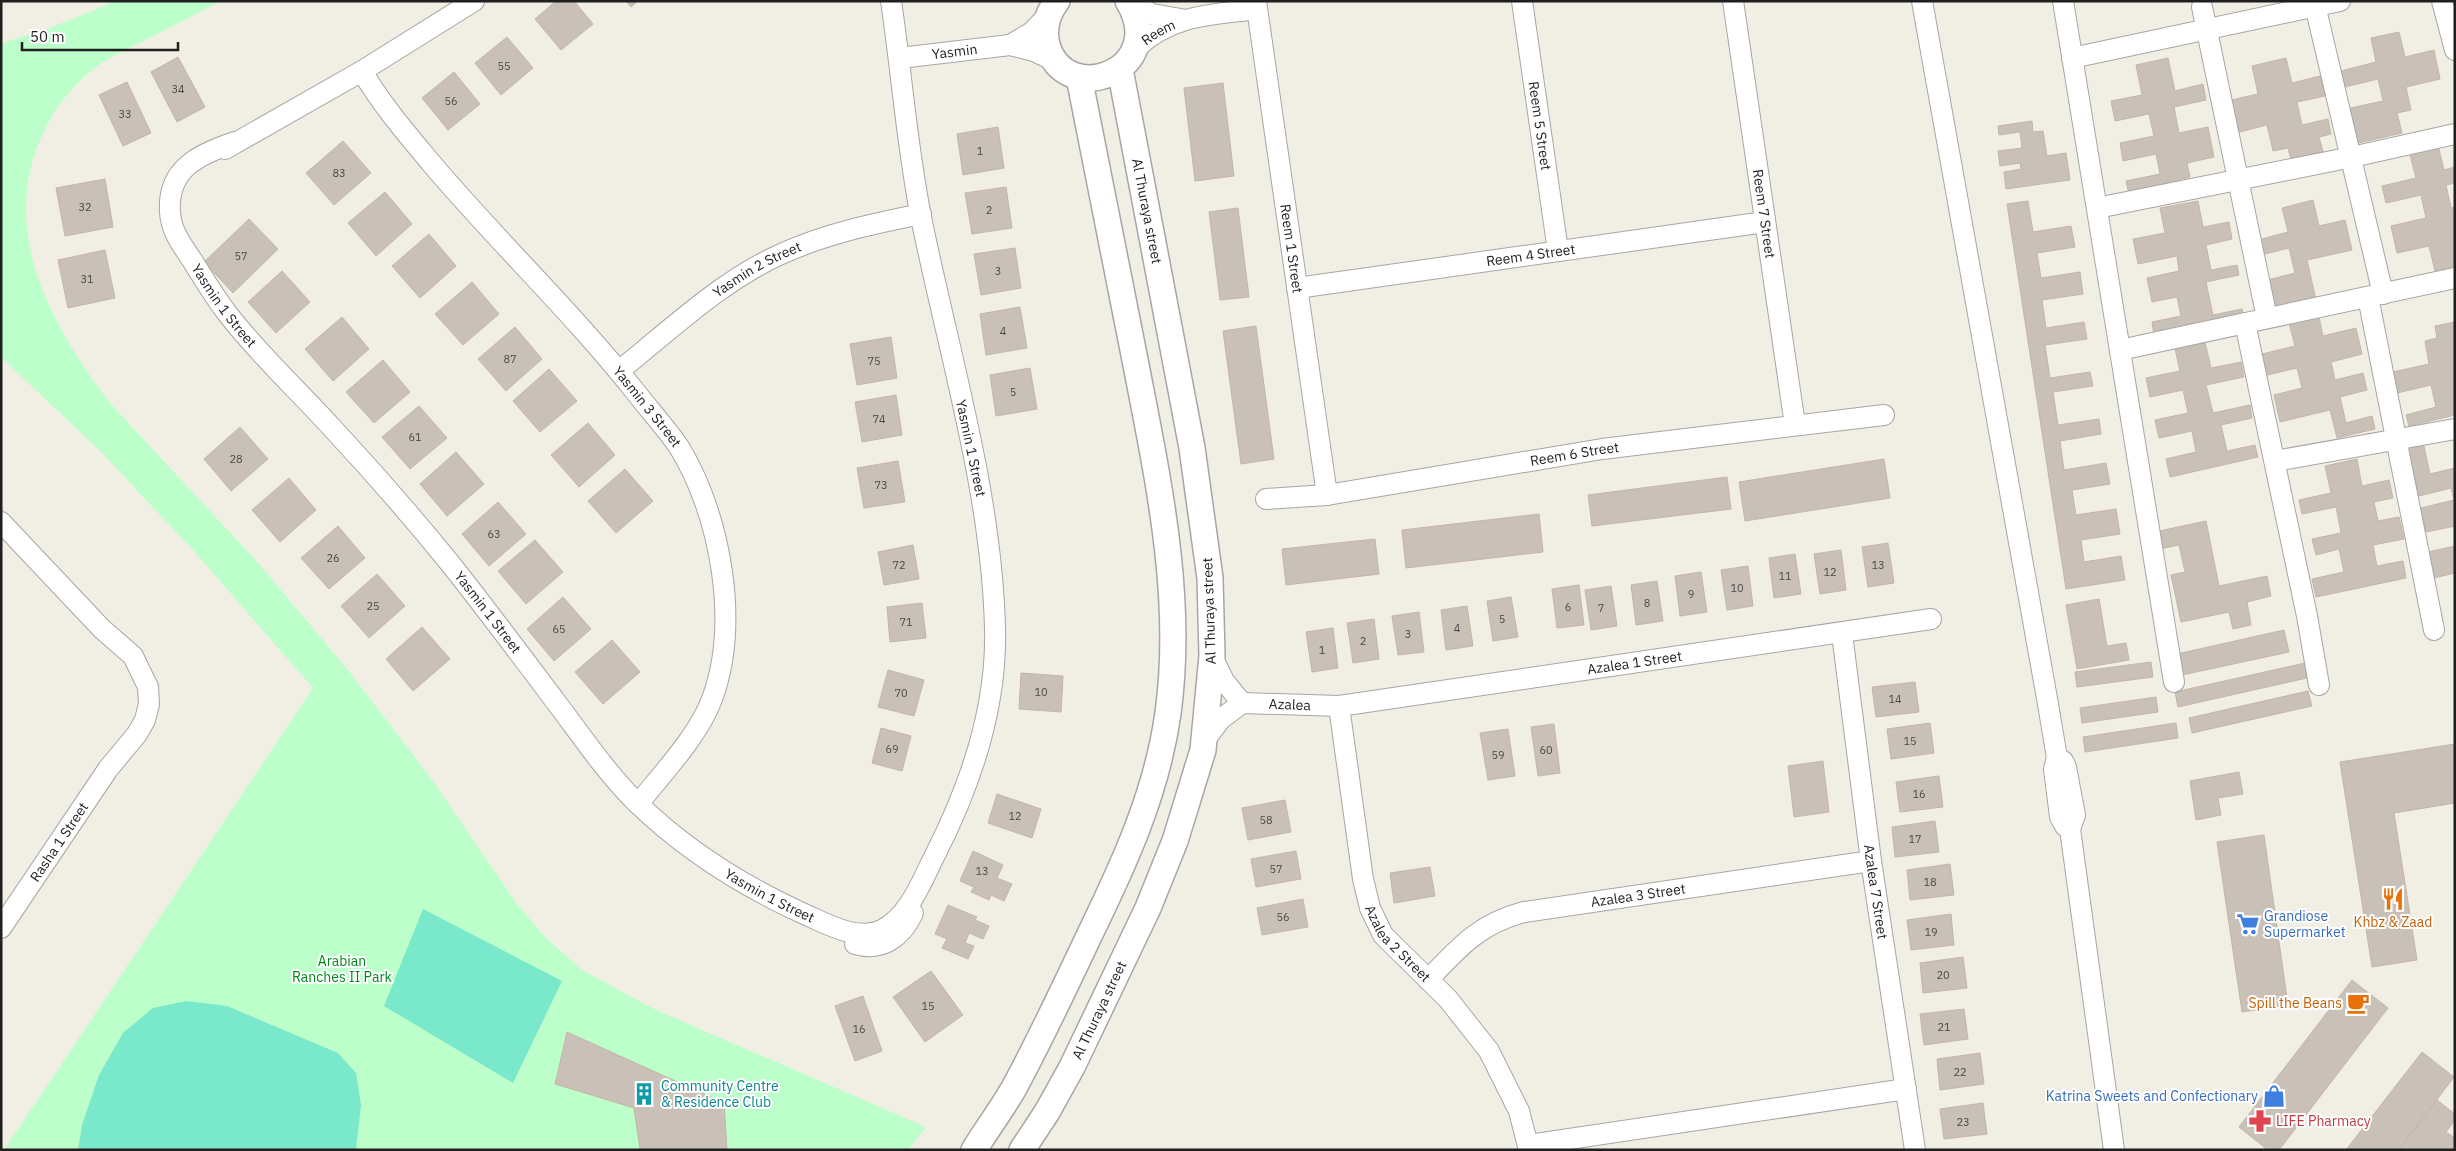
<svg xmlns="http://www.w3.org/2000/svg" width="2456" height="1151" viewBox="0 0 2456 1151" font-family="'IBM Plex Sans',sans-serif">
<rect width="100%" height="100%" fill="#f1eee4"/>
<!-- park -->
<path fill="#bdffca" d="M117,1H221C194,15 167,29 140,43C124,51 105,59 91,71C68,90 52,112 40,140C0,235 53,328 110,403L260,565L348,670L433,781L517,904L545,937L582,970L654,1009L926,1127L908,1150H4L313,688L193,550L100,451L1,357V43L42,31Z"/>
<!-- pitch -->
<g fill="#7ae8cb">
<path d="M423,909L562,981L513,1083L384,1006Z"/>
<path d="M186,1001L227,1006L338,1053L356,1073L361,1105L356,1150H78L82,1125L99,1075L123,1033L153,1008Z"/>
</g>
<!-- building -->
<g fill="#c9c1b7" stroke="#c4b6a5">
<path d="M556,1H574L593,24L561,50L535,19Z"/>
<path d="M626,1H638L631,7Z"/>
<path d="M2399,32L2405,57L2434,50L2440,79L2406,87L2411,110L2397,113L2402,133L2354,144L2346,109L2383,101L2378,79L2345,87L2341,71L2376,62L2371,38Z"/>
<path d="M507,37L533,68L501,95L475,63Z"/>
<path d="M178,57L205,107L177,122L151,72Z"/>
<path d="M2168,58L2175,91L2203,84L2206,100L2174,107L2179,133L2208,127L2214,157L2187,163L2190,177L2178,180L2180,188L2130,199L2126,181L2160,174L2156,154L2123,161L2120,143L2154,136L2149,114L2115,121L2111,101L2142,95L2136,65Z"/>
<path d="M2286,58L2292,83L2320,76L2325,96L2297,102L2302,125L2328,119L2331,134L2319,137L2323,152L2291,160L2288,148L2273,151L2267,125L2235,133L2227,101L2258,94L2252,66Z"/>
<path d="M454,72L480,104L448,130L422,98Z"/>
<path d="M127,82L151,133L123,146L99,95Z"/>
<path d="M1223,83L1234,176L1195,181L1184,88Z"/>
<path d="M2032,121L2033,132L2043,131L2047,156L2066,153L2070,180L2006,189L2004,172L2021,169L2020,163L2000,166L1998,151L2022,148L2020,132L1999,135L1998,126Z"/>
<path d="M998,127L1004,168L963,175L957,134Z"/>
<path d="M343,141L371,173L334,205L306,173Z"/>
<path d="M2438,145L2444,170L2455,167V183L2446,185L2451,208L2455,207V266L2435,271L2429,246L2397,253L2391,226L2426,218L2421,195L2386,203L2382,186L2416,178L2409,151Z"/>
<path d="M105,179L113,227L65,236L56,188Z"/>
<path d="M1006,187L1012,228L972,234L965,193Z"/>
<path d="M385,192L412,224L376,256L348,223Z"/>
<path d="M2313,200L2319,226L2345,220L2352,250L2307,260L2316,300L2275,310L2268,280L2295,273L2289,248L2261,255L2258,240L2288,232L2282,208Z"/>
<path d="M2028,201L2033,232L2071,226L2075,247L2037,253L2041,278L2080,272L2083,294L2042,300L2046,328L2084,322L2087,339L2045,345L2050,378L2090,372L2093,386L2053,392L2058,425L2099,419L2101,434L2060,441L2064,470L2106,463L2110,484L2072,490L2076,515L2116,509L2120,534L2081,540L2084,562L2121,556L2125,580L2066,589L2007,204Z"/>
<path d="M2198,201L2203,227L2229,222L2232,239L2206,245L2211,270L2237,265L2239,275L2206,282L2213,315L2242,309L2244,318L2154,336L2152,322L2181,316L2177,297L2152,302L2147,278L2179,271L2177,256L2138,264L2133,239L2165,233L2160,208Z"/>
<path d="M1238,208L1249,297L1220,300L1209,212Z"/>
<path d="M249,219L278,249L233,293L204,262Z"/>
<path d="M429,234L456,266L420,298L392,266Z"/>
<path d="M1015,248L1021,288L981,295L974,254Z"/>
<path d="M105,250L115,298L68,308L58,260Z"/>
<path d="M282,271L310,302L276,333L248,302Z"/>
<path d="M472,282L499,314L463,345L435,314Z"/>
<path d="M1020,307L1027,348L986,355L980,314Z"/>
<path d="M2318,312L2323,336L2356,328L2362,354L2331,362L2335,380L2363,373L2367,390L2340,397L2346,423L2372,416L2375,429L2337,438L2330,410L2280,422L2274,395L2302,388L2297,368L2263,376L2258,355L2295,346L2288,319Z"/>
<path d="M342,317L369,349L333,381L305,349Z"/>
<path d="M2455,322V415L2409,426L2406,415L2436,407L2431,385L2397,393L2393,372L2429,364L2425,341L2437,338L2435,326Z"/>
<path d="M1256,326L1274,459L1241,464L1223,331Z"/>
<path d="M515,327L542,359L506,391L478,359Z"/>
<path d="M891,337L897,378L857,385L850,344Z"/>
<path d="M2205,342L2211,368L2241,362L2244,377L2206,385L2213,413L2250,405L2252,418L2221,425L2227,451L2255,445L2258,457L2170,477L2166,459L2196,452L2192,431L2159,438L2155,420L2188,413L2183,390L2150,397L2146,378L2180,371L2175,349Z"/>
<path d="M383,360L410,392L374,423L346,392Z"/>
<path d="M1030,368L1037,409L996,416L990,375Z"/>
<path d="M549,369L577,401L540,432L513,401Z"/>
<path d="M896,395L902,435L862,442L855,402Z"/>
<path d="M419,406L447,438L410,469L382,437Z"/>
<path d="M588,423L615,455L579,487L551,455Z"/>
<path d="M240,427L268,459L231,491L204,459Z"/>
<path d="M2423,442L2430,474L2455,468V526L2426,532L2421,508L2454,500L2451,488L2419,496L2407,446Z"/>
<path d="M456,452L484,484L447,516L420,484Z"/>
<path d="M1884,459L1890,498L1745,521L1739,482Z"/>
<path d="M2357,459L2362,486L2389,480L2393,498L2374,502L2378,521L2399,517L2404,539L2373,545L2377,566L2403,561L2406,578L2316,597L2312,579L2344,572L2339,549L2316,555L2312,539L2341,533L2336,507L2302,514L2299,500L2331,493L2325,466Z"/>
<path d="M898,461L905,502L864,508L857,468Z"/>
<path d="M625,469L653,501L616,533L588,501Z"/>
<path d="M1727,477L1731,509L1592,526L1588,495Z"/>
<path d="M289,478L316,510L280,542L252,510Z"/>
<path d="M498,502L526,534L489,566L462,534Z"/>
<path d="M1539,514L1543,552L1406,568L1402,530Z"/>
<path d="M2206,521L2219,586L2267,576L2271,596L2247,602L2251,625L2233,629L2229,612L2181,622L2171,575L2185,572L2179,545L2159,549L2155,532Z"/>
<path d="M338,526L365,558L329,589L301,558Z"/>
<path d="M1375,539L1379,574L1286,585L1282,549Z"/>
<path d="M535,540L563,572L526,604L498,571Z"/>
<path d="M1888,543L1894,583L1868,587L1862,547Z"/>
<path d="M913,545L919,579L884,585L878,552Z"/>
<path d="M2455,546V573L2434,578L2428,552Z"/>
<path d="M1841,550L1846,590L1820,594L1814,554Z"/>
<path d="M1795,554L1801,594L1774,598L1769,558Z"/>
<path d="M1748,566L1753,606L1727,610L1721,570Z"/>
<path d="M1701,572L1707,612L1680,616L1675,576Z"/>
<path d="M377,574L405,606L369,638L341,606Z"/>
<path d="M1657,581L1663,621L1636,625L1631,585Z"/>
<path d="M1579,585L1584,625L1557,628L1552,589Z"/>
<path d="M1611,586L1617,626L1591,630L1585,590Z"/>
<path d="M563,597L591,629L554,661L527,629Z"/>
<path d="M1511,597L1518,637L1493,641L1487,601Z"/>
<path d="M2099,599L2107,646L2126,643L2129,660L2077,669L2066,605Z"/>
<path d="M922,603L926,638L890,642L887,607Z"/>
<path d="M1467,606L1473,646L1446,650L1441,610Z"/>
<path d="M1419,612L1424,652L1398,655L1392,616Z"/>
<path d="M1374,619L1379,659L1353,663L1347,623Z"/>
<path d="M422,627L450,659L413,691L386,659Z"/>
<path d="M1333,628L1338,668L1312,672L1306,632Z"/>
<path d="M2284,630L2289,652L2182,675L2177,654Z"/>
<path d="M612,640L640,672L603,704L575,672Z"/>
<path d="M2151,662L2153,677L2077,687L2075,672Z"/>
<path d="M2305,663L2307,678L2178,707L2175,692Z"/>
<path d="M888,670L924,680L914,716L878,707Z"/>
<path d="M1021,673L1063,676L1061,712L1019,709Z"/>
<path d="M1915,682L1919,712L1876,717L1872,687Z"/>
<path d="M2308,691L2312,706L2192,733L2189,718Z"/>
<path d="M2156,697L2158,712L2082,723L2080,708Z"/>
<path d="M1930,723L1934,753L1891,759L1887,729Z"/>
<path d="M2176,723L2178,738L2085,752L2083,737Z"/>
<path d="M1554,724L1560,773L1538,776L1531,727Z"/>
<path d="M881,728L911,736L902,771L872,763Z"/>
<path d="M1508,729L1515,776L1488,780L1480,733Z"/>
<path d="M2455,744V803L2394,813L2417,960L2372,967L2340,762Z"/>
<path d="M1823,761L1829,812L1794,817L1788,766Z"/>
<path d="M2239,772L2243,794L2218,798L2221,815L2196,820L2190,781Z"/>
<path d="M1939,776L1943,807L1900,812L1896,782Z"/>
<path d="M997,794L1041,809L1032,838L988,823Z"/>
<path d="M1285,800L1291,832L1248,840L1242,808Z"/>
<path d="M1935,821L1939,852L1895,857L1892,827Z"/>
<path d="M2264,835L2288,1005L2242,1012L2217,842Z"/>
<path d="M973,851L1003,865L997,878L1012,884L1004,901L991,895L989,900L971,892L974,887L960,881Z"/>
<path d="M1296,851L1301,879L1256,887L1251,859Z"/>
<path d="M1950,864L1954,895L1910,900L1907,870Z"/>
<path d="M1430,867L1435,896L1394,903L1390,873Z"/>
<path d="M1303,899L1308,927L1262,935L1257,908Z"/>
<path d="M948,905L977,917L975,920L989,926L983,939L969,933L965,943L974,946L968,959L942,948L947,939L935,934Z"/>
<path d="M1951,914L1954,945L1911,950L1907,920Z"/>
<path d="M1963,957L1967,988L1923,993L1920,963Z"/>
<path d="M931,971L963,1015L925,1042L893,997Z"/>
<path d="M2352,980L2388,1008L2279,1150H2268L2239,1127Z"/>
<path d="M863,996L882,1051L855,1061L835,1006Z"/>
<path d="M1964,1009L1968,1039L1924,1045L1920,1014Z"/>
<path d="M567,1032L724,1103L727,1150H640L634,1108L555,1084Z"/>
<path d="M2422,1052L2454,1077L2399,1150H2346Z"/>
<path d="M1980,1053L1984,1084L1940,1090L1937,1059Z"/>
<path d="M2437,1100L2455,1114V1120L2446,1132L2455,1138V1150H2399Z"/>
<path d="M1983,1103L1987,1134L1944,1139L1940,1109Z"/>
</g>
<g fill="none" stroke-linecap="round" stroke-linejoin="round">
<defs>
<g id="minor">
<path d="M1128,1L1152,14L1181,19"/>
<path id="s1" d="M1256,1L1327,495"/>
<path id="s2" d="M1522,1L1558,251"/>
<path id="s3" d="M1733,1L1795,425"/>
<path d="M1922,1L2048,704L2057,758L2054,769L2060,817L2065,826L2070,829"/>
<path d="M2063,1L2174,682"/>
<path d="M2314,1L2383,294"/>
<path d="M2442,1L2455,50"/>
<path d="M2202,7L2267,318"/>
<path d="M1010,45L1032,32L1049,14"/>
<path id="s4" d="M1137,47C1174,14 1211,15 1257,9"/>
<path id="s5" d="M900,58L1010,45L1034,51L1055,61"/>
<path d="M2072,58L2340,1"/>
<path id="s6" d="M362,71C381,104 407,134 431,163C498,242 574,314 638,395C651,412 667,429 679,447C721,515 740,624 712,699C699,735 662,774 638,804"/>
<path id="s7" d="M235,142C200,154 167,168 170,212C171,231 182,245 192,260C203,278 214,296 227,313C259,355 299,391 334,430C375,474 415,520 453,567C490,614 526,662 562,710C585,741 608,774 635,801C683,848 741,885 802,913C825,923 857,942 882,930C910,916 923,878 936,853C971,784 997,707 995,629C992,494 949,354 922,222C907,149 902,75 891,1"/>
<path d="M225,149L362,71L474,1"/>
<path d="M2097,208L2352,157L2455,134"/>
<path id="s8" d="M1297,288L1765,222"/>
<path d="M2368,297L2434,630"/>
<path d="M2245,323L2307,616L2319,685"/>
<path d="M2120,350L2455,278"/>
<path id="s9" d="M619,371C669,331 720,282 779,255C824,234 872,224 921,214"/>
<path d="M2275,461L2455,429"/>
<path id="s10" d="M1266,499L1327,495L1602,449L1884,415"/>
<path d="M1,522L102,629L133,656L148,687L149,704L145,720L137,734L108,769L1,928"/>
<path id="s11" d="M1842,634L1871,861L1915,1150"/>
<path d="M1212,656L1224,681L1242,703"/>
<path id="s12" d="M1339,706L1363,879L1370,908L1383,935L1448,999L1489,1051L1519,1111L1529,1150"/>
<path id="s13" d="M1204,741L1221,719L1242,703L1339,706L1931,619"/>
<path d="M2063,761L2066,767L2075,815L2070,829L2114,1150"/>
<path d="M855,944C882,952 902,937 913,913"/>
<path id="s14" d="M1428,980C1459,947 1479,924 1524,912L1871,861"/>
<path d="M1529,1145L1906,1089"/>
</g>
<g id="tertiary">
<path d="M1057,1C1047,14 1043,29 1047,45C1066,110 1170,70 1128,1"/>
<path d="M974,1150C987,1129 1002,1109 1014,1088C1041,1038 1065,987 1089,936C1124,864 1157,793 1168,713C1184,597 1158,479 1136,365C1117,269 1098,173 1079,77"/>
<path id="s15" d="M1022,1150L1047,1112L1072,1067L1148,908L1175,841L1203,750L1212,656L1210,578L1192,448L1120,69"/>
</g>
</defs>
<!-- minor casing -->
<use href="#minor" stroke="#a6a6a6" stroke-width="22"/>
<!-- tertiary casing -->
<use href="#tertiary" stroke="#a6a6a6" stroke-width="28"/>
<!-- minor -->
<use href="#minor" stroke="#fff" stroke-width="20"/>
<!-- tertiary -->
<use href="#tertiary" stroke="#fff" stroke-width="25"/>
</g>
<!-- icons -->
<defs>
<symbol id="restaurant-bare" viewBox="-9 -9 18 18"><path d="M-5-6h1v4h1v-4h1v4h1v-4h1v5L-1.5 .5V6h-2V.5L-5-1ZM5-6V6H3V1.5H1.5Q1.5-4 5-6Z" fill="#e8710a" stroke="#fff" stroke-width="2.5" paint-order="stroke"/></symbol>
<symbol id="supermarket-bare" viewBox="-9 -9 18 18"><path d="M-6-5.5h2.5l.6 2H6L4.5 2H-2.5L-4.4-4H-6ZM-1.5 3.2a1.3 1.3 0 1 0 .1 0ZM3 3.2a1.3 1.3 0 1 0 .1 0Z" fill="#3f7fe0" stroke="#fff" stroke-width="2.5" paint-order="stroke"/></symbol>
<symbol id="cafe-bare" viewBox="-9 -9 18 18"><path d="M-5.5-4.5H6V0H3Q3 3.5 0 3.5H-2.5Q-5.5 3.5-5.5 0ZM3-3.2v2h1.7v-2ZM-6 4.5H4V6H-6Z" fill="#e8710a" stroke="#fff" stroke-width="2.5" paint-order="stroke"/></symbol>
<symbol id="building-bare" viewBox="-9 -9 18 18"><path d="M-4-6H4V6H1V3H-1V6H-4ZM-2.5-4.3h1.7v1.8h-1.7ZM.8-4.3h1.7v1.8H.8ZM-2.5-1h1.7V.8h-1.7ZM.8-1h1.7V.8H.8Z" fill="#0f9aa8" stroke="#fff" stroke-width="2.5" paint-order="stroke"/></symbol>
<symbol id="shop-bare" viewBox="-9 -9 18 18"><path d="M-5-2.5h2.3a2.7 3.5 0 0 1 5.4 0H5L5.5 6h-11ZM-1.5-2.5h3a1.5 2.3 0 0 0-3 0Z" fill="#3f7fe0" stroke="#fff" stroke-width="2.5" paint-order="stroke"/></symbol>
<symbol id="pharmacy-bare" viewBox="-9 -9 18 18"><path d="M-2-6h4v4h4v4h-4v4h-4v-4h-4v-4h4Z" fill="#e0444e" stroke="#fff" stroke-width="2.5" paint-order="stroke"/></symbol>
</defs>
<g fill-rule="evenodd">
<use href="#restaurant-bare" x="2377" y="883" width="32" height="32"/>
<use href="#supermarket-bare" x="2232" y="908" width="32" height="32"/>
<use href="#cafe-bare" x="2342" y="987" width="32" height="32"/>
<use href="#building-bare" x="628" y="1078" width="32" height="32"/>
<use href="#shop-bare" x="2258" y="1080" width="32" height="32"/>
<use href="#pharmacy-bare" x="2244" y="1105" width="32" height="32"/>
</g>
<g text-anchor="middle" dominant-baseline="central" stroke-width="4" stroke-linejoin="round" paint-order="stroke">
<!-- number labels -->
<g font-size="11" fill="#4a4845">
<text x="504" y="66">55</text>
<text x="178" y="89">34</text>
<text x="451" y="101">56</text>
<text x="125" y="114">33</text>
<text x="980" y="151">1</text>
<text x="339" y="173">83</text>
<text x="85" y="207">32</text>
<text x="989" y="210">2</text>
<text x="241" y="256">57</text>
<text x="998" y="271">3</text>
<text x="87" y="279">31</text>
<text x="1003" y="331">4</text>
<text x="510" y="359">87</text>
<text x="874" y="361">75</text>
<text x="1013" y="392">5</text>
<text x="879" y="419">74</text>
<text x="415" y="437">61</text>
<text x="236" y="459">28</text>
<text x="881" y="485">73</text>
<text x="494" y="534">63</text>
<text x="333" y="558">26</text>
<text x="899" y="565">72</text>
<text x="1878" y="565">13</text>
<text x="1830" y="572">12</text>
<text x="1785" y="576">11</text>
<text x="1737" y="588">10</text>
<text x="1691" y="594">9</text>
<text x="1647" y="603">8</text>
<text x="373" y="606">25</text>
<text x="1568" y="607">6</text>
<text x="1601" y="608">7</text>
<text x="1502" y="619">5</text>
<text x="906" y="622">71</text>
<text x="1457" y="628">4</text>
<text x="559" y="629">65</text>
<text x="1408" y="634">3</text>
<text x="1363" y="641">2</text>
<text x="1322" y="650">1</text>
<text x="1041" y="692">10</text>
<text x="901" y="693">70</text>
<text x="1895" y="699">14</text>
<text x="1910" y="741">15</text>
<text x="892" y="749">69</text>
<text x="1546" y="750">60</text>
<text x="1498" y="755">59</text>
<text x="1919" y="794">16</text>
<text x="1015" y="816">12</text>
<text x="1266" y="820">58</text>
<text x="1915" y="839">17</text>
<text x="1276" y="869">57</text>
<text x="982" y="871">13</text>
<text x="1930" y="882">18</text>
<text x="1283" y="917">56</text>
<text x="1931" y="932">19</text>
<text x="1943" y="975">20</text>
<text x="928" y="1006">15</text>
<text x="1944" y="1027">21</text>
<text x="859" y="1029">16</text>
<text x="1960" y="1072">22</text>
<text x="1963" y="1122">23</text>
</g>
<!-- street labels -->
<g font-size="14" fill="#1f1f1f" stroke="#fff">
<text stroke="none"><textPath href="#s4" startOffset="26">Reem</textPath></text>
<text stroke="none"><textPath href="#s5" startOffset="55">Yasmin</textPath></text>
<text stroke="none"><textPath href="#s2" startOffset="126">Reem 5 Street</textPath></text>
<text transform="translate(1147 211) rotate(79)">Al Thuraya street</text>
<text stroke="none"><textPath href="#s3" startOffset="215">Reem 7 Street</textPath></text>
<text stroke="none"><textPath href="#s1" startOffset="250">Reem 1 Street</textPath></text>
<text stroke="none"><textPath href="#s8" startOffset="236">Reem 4 Street</textPath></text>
<text stroke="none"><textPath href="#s9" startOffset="172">Yasmin 2 Street</textPath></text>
<text stroke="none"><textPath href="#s7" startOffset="214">Yasmin 1 Street</textPath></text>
<text stroke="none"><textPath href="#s6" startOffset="441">Yasmin 3 Street</textPath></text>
<text transform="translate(971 448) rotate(78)">Yasmin 1 Street</text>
<text stroke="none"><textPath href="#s10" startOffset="312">Reem 6 Street</textPath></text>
<text transform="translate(1209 611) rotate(-92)">Al Thuraya street</text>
<text stroke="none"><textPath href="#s7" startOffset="619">Yasmin 1 Street</textPath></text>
<text stroke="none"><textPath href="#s13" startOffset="450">Azalea 1 Street</textPath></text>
<text stroke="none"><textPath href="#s13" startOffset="102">Azalea</textPath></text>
<text transform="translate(59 842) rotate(-56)">Rasha 1 Street</text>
<text stroke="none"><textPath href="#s11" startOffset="260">Azalea 7 Street</textPath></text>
<text stroke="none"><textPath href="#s7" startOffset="1024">Yasmin 1 Street</textPath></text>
<text stroke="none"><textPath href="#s14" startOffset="235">Azalea 3 Street</textPath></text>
<text stroke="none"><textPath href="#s12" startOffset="250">Azalea 2 Street</textPath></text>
<text stroke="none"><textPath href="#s15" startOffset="160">Al Thuraya street</textPath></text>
</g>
<!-- shop labels -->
<g font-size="14" fill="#366cbe" stroke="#fff" text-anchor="start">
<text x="2264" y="916">Grandiose<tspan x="2264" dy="16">Supermarket</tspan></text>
<text x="2258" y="1096" text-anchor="end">Katrina Sweets and Confectionary</text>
</g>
<!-- food labels -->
<g font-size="14" fill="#c56008" stroke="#fff">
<text x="2393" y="922">Khbz &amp; Zaad</text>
<text x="2342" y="1003" text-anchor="end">Spill the Beans</text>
</g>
<!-- park labels -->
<g font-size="14" fill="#008a1c" stroke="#fff">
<text x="342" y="961">Arabian<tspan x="342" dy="16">Ranches II Park</tspan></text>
</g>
<!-- culture labels -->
<g font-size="14" fill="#0d838f" stroke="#fff" text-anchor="start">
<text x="661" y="1086">Community Centre<tspan x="661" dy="16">&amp; Residence Club</tspan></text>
</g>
<!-- health labels -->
<g font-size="14" fill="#be3a42" stroke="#fff" text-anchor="start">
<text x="2276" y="1121">LIFE Pharmacy</text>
</g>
</g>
<!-- border -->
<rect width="2456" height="1151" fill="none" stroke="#1f1f1f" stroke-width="5"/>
<!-- scale -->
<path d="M22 42v8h156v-8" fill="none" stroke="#1f1f1f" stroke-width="2.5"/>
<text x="30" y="42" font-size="15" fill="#1f1f1f" stroke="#ffffff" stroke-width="4" paint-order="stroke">50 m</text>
</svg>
